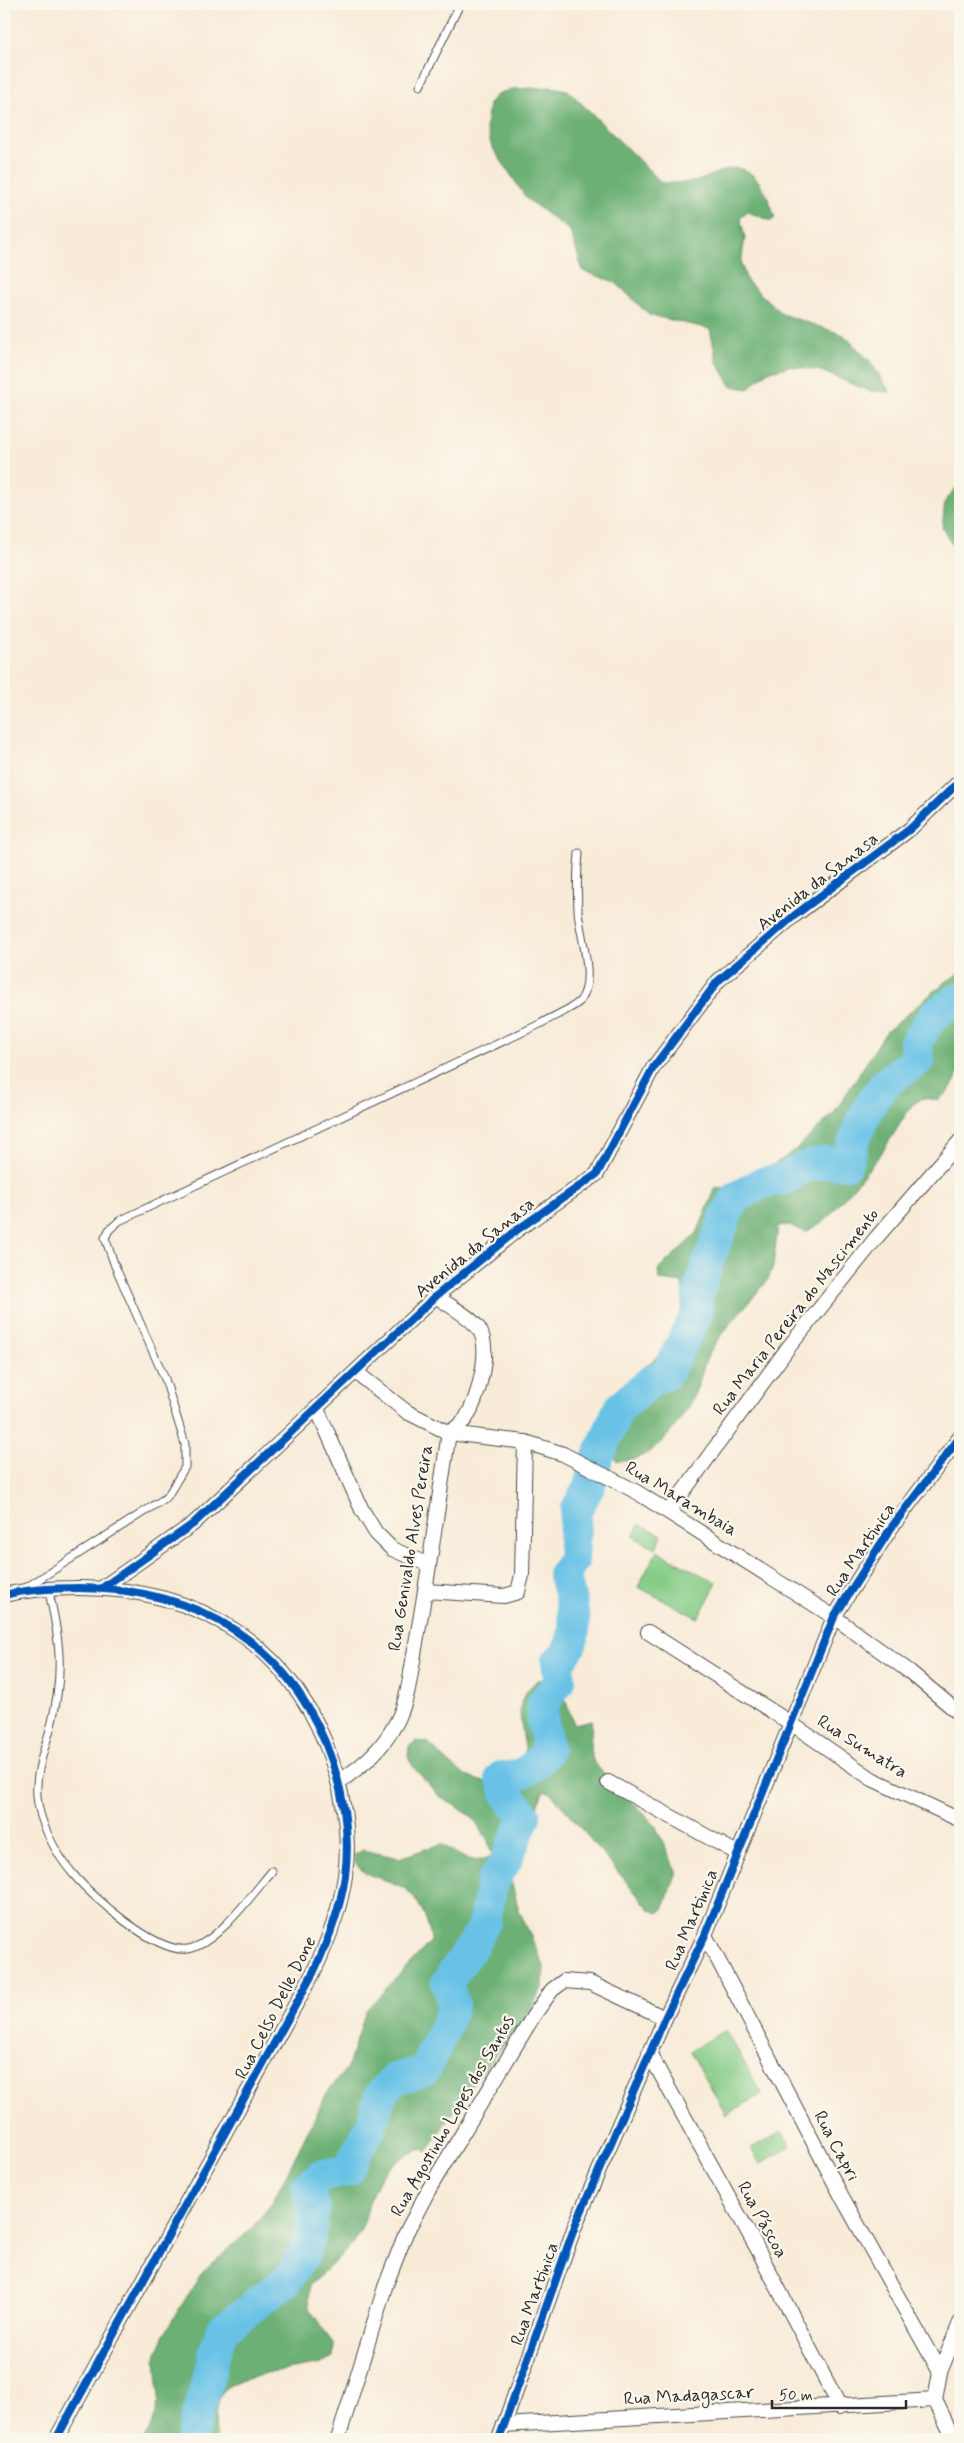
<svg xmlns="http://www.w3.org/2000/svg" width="964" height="2443" viewBox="0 0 964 2443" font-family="Mynerve,sans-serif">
<rect width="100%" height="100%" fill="#fbf7ec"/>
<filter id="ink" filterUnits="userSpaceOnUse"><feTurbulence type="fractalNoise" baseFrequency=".02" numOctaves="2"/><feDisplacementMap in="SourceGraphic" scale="10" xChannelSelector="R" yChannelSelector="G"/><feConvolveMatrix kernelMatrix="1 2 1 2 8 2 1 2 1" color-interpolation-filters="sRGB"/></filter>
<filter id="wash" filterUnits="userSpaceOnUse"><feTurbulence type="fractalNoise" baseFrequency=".0096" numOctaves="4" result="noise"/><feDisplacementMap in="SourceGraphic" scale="20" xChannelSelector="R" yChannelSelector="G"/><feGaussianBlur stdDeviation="1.12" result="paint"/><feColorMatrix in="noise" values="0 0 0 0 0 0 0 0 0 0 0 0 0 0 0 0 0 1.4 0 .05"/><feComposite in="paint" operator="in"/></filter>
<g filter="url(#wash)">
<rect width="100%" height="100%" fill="#f8ebd8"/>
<!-- green -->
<g fill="#85cc87" stroke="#587c59">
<path d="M639,1524L662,1535L656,1548L633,1537Z"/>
<path d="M657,1551L717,1583L698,1618L638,1587Z"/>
<path d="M726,2030L762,2094L726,2115L690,2051Z"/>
<path d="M782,2132L790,2147L760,2164L751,2149Z"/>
</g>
<!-- forest -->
<g fill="#6cb074" stroke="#4c6e50">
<path d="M552,87L568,90L662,183C672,183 683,183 693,182C707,180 720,169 733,168C758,166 769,199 775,218L771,221L748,212L740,218L745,237L741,264L747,281L782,314L844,335L870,361L890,392L869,391L821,371L790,366L767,372L748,389L731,386L717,362L710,329L649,315L615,282L583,271L570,231L527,199L492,147L486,127L489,104L497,94L512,89Z"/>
<path d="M960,483V558L942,528L945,501Z"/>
<path d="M960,973C960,999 964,1056 956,1079C952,1088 946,1094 938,1100L923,1098L912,1105L881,1154L827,1219L806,1232L789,1225L778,1226L773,1267L768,1280C750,1302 724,1328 710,1352C702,1365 701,1382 694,1395C680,1424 653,1463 617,1461L603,1444L611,1417L639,1371L657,1357L670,1341L684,1303L682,1283L659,1280L658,1270L697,1233L716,1187L734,1191L794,1151L834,1113L886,1032L944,983Z"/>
<path d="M551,1679L561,1688L574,1724L592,1720L590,1750L594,1763L655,1825L677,1873L663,1909L658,1913L650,1910L551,1793L544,1790L509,1874L519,1910L544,1966L543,1987L524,2020L467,2090L427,2152L422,2149C404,2154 383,2169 375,2187C367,2204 367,2222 356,2238C345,2255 325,2270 310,2285L309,2308L334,2345L333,2358L321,2364C302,2368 229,2377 221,2393C215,2407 216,2424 215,2439H144L150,2429L159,2400L156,2356L168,2327L201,2274L252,2228L272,2203L327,2093L348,2066L366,2010L431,1941C429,1923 422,1905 409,1892C393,1876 355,1881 354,1855L363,1850L399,1858L441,1844C458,1854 473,1868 492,1855L488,1841L471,1816L438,1795L414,1768L408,1757L409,1746L417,1741L428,1742C451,1765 475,1794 510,1776C517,1773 524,1769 525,1760C527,1740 514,1715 524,1695C527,1690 533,1685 537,1680Z"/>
</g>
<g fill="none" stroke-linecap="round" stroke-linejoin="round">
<!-- river -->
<path stroke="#69c2e6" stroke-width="32" d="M191,2439L221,2331L287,2280L304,2254L311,2230L314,2208L306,2188L322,2175L347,2171L371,2126L381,2094L395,2079L424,2071L447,2023L453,2004L447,1982L473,1945L485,1921L492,1883L507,1859L525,1816L507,1794L501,1777C520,1779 537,1765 548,1750L542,1718L543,1703L560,1680L557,1662C586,1640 571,1603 564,1574L573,1561L576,1510L589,1487L597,1459L619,1408L652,1380L666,1374L697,1314L698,1294L705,1271L726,1215L737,1197L762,1183L787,1178L803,1167L826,1162L846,1164C854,1140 864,1111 879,1091C889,1078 905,1068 919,1060L915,1043L935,1014L960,998"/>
</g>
</g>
<g filter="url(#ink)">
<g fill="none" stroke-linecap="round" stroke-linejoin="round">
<defs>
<g id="service">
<path d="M420,86L460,4"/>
<path d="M27,1587L167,1497L185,1467V1444L165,1379L115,1266L105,1238L109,1230L119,1221L540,1024C549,1018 574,1008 580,1001C597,980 579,934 578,910C577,891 577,872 579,853"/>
<path d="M48,1588C60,1639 64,1671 52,1722C46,1746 35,1771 37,1796C39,1823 56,1854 73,1874C92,1897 157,1954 188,1949C217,1944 253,1893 272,1871"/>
</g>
<g id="minor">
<path d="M357,1373L407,1412L449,1433L525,1442L563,1454L635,1491L834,1617L910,1672L960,1714"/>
<path d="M317,1409L362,1510L376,1533L392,1549L429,1565"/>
<path d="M669,1511L788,1348L877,1237L960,1141"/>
<path d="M102,1588L193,1524L436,1296L517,1230L597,1174L653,1068L718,981L795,915L910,829L960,781"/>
<path d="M426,1591L504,1596L518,1592L522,1575L525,1442"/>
<path d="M4,1595C29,1589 53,1588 79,1588C198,1588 293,1644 332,1761C344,1797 350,1838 345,1876C340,1911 328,1942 313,1973L56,2439"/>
<path d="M648,1632L792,1724L872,1779L960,1820"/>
<path d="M339,1782C363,1765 382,1750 396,1723C409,1700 411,1669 416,1643C429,1573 438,1503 449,1433C455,1428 461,1425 466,1418C478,1399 492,1349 479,1329C470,1316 449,1306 436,1296"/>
<path d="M608,1782L737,1853"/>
<path d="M705,1935L841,2195L940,2372"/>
<path d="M649,2053L757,2248L840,2407"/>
<path d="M935,2400L940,2372L960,2323"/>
<path d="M935,2400L954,2439"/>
<path d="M504,2425L935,2400"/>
<path d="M338,2439L385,2287L406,2233L429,2189L534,2015L552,1990L564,1981L590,1983L665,2018"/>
<path d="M499,2439L575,2226L665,2018L705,1935L834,1617L891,1528L960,1437"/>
</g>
</defs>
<!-- service casing -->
<use href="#service" stroke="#4a4845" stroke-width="9"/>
<!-- minor casing -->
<use href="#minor" stroke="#4a4845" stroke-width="16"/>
<!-- service -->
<use href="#service" stroke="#fff" stroke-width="7"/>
<!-- minor -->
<use href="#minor" stroke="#fff" stroke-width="14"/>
<defs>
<g id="cycleway">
<path d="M102,1588L193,1524L436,1296L517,1230L597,1174L653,1068L718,981L795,915L910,829L960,781"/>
<path d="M4,1595C29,1589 53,1588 79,1588C198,1588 293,1644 332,1761C344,1797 350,1838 345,1876C340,1911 328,1942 313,1973L56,2439"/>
<path d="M499,2439L575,2226L665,2018L705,1935L834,1617L891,1528L960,1437"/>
</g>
</defs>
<!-- cycleway casing -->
<use href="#cycleway" stroke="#fbf7ec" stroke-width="11"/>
<!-- cycleway -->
<use href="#cycleway" stroke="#0057b8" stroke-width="8"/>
</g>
</g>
<g text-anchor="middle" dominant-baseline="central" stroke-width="4.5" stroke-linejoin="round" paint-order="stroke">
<!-- street labels -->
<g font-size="18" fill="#2b2b2b" stroke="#fbf7ec">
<text transform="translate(818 882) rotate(-38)">Avenida da Sanasa</text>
<text transform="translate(475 1248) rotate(-39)">Avenida da Sanasa</text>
<text transform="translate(796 1312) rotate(-52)">Rua Maria Pereira do Nascimento</text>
<text transform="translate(681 1499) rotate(31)">Rua Marambaia</text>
<text transform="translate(411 1548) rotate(-81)">Rua Genivaldo Alves Pereira</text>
<text transform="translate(861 1550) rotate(-56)">Rua Martinica</text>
<text transform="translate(862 1747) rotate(32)">Rua Sumatra</text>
<text transform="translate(692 1920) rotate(-67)">Rua Martinica</text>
<text transform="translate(276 2008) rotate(-63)">Rua Celso Delle Done</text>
<text transform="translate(453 2116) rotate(-60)">Rua Agostinho Lopes dos Santos</text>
<text transform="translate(836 2146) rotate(62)">Rua Capri</text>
<text transform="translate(762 2220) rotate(61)">Rua Páscoa</text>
<text transform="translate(535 2294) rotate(-70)">Rua Martinica</text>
<text transform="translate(689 2396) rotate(-3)">Rua Madagascar</text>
</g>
</g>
<!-- margin -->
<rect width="964" height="2443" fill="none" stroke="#fbf7ec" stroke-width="20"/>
<!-- scale -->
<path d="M772 2400v8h134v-8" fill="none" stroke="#2b2b2b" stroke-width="2.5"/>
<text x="779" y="2400" font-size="15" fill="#2b2b2b" stroke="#fbf7ec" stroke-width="4" paint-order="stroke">50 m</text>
</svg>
